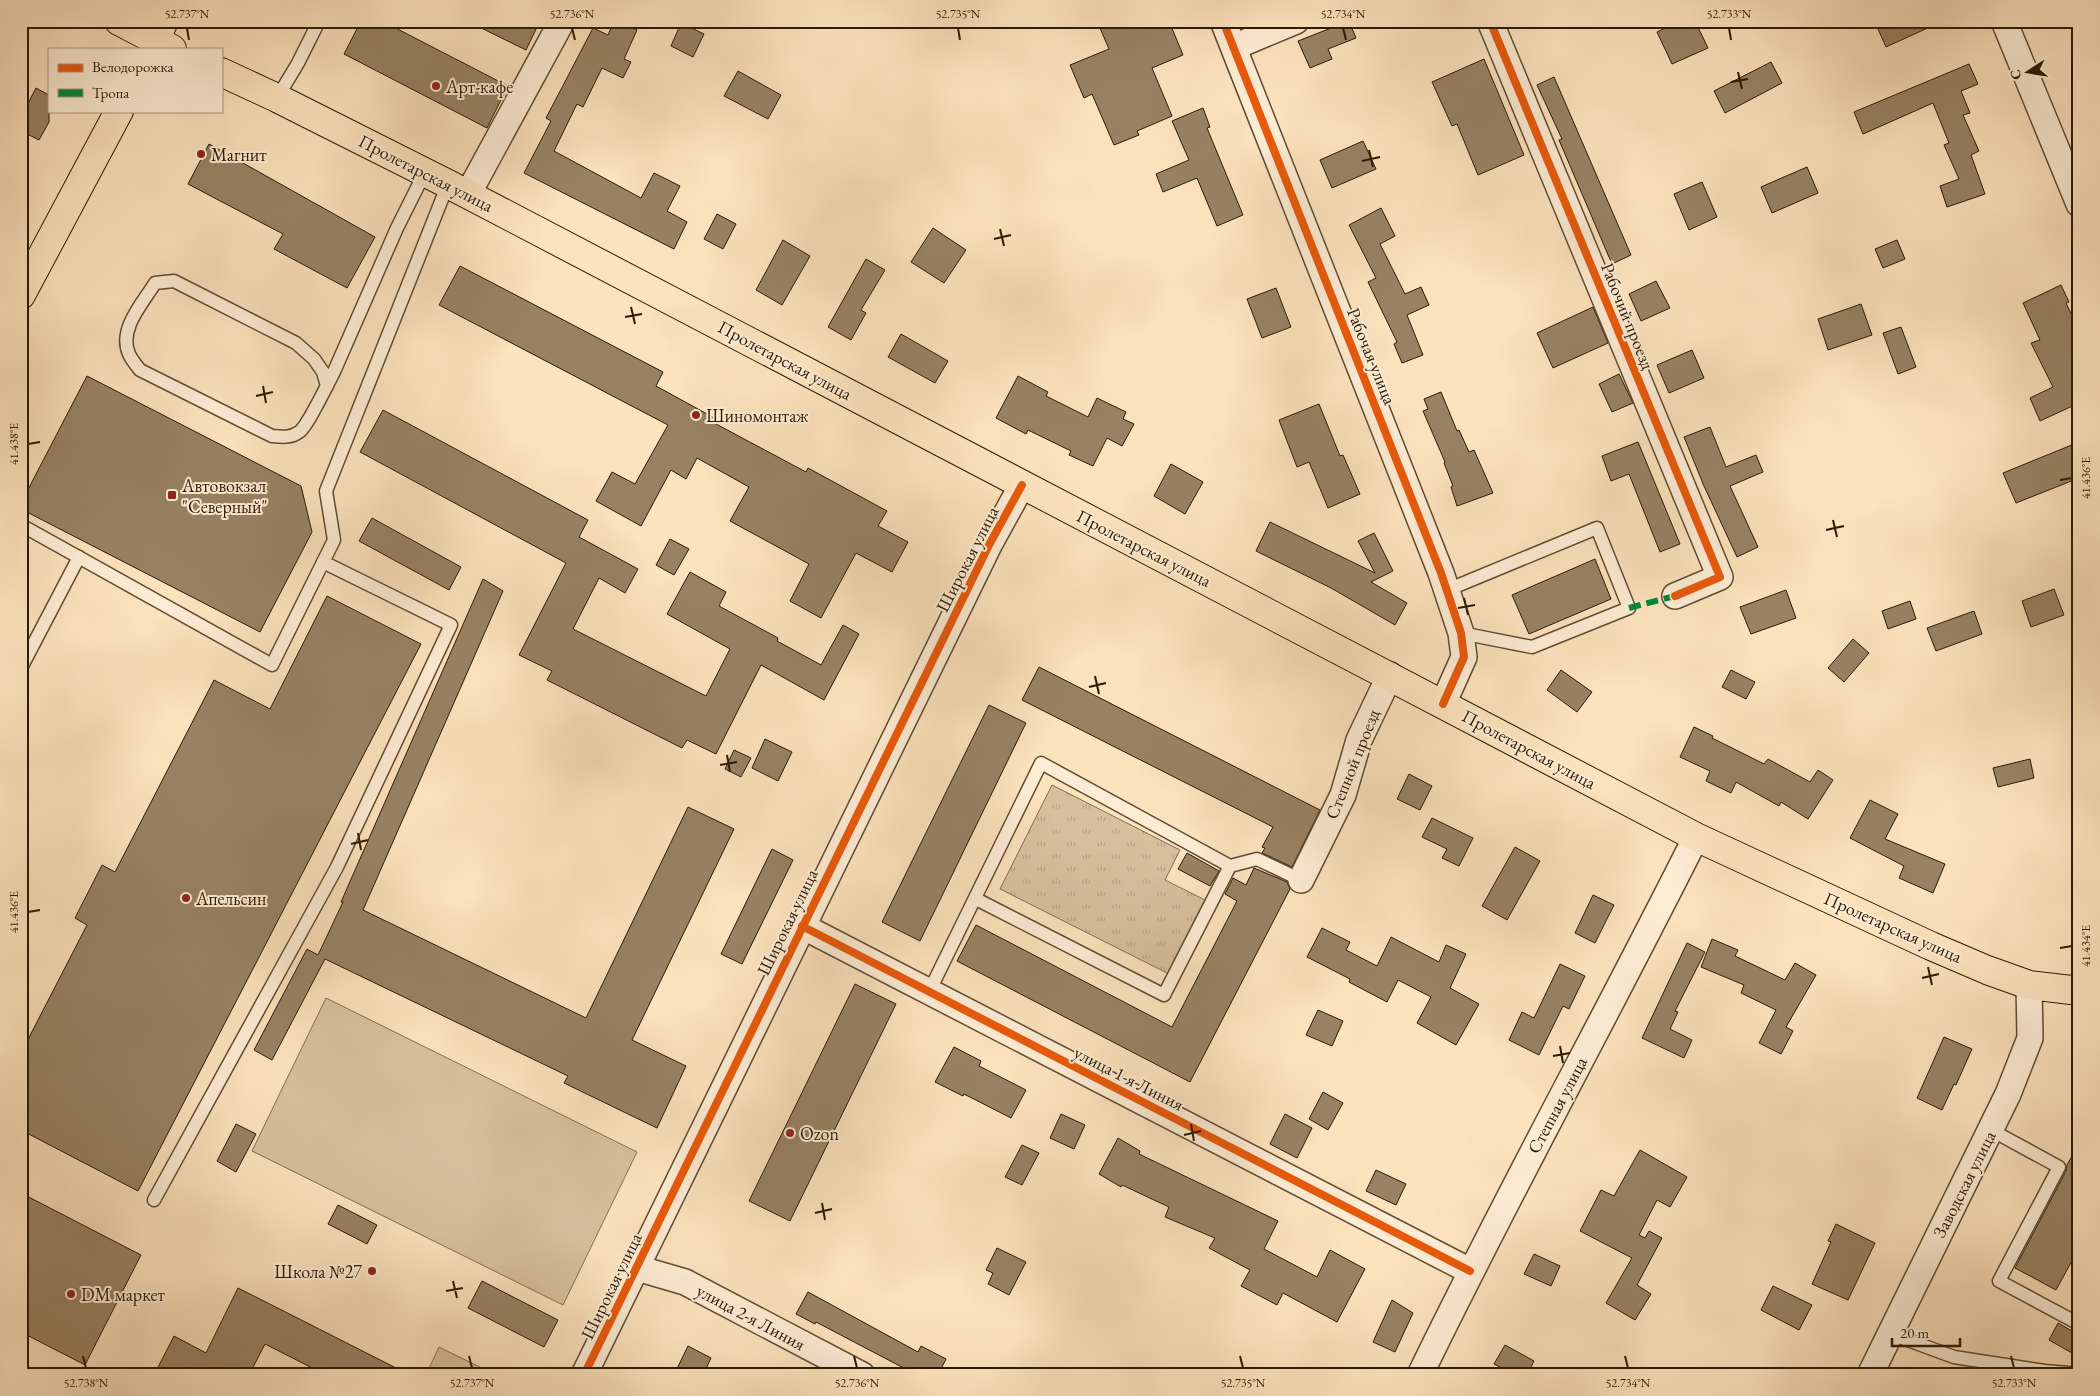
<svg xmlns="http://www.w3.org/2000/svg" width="2100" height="1396" viewBox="0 0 2100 1396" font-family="'EB Garamond',serif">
<defs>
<pattern id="grass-tufts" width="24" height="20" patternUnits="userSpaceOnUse" patternTransform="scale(1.25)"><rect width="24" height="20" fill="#d8c09d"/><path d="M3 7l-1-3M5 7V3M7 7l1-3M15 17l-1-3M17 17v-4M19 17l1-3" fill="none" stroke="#baa486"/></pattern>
</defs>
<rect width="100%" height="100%" fill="#fce2bd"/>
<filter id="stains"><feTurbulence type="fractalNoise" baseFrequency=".004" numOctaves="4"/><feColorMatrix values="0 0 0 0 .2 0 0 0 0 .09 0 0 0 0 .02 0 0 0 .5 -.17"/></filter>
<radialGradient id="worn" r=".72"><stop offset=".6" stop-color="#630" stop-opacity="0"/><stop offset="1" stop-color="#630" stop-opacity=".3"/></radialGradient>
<!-- grass -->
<path fill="url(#grass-tufts)" stroke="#826d50" d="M1052,785L1180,850L1165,880L1205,900L1169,974L1000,889Z"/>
<!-- park -->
<g fill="#d8c09d" stroke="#826d50">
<path d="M326,998L637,1152L563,1305L252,1151Z"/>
<path d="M439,1347L496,1375H426Z"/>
</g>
<!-- building -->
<g fill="#988263" stroke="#2b1a02">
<path d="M361,21H382L508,86L487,128L344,54Z"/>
<path d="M467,21H540L526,50Z"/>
<path d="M614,21H619L637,30L624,59L631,62L623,78L602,68L583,107L577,104L554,151L641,198L654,173L680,186L667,211L687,222L674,249L524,173L551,121L546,118L593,28L608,35Z"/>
<path d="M1097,21H1169L1183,55L1152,68L1172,116L1137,131L1139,135L1114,145L1092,94L1084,98L1070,65L1109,49Z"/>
<path d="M1349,21L1356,38L1328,49L1332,59L1310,68L1298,41Z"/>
<path d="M1679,21H1695L1708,48L1672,64L1657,32Z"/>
<path d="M1895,21H1943L1886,47L1878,29Z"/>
<path d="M681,23L704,34L693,57L671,46Z"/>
<path d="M1484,59L1524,155L1478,175L1457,124L1452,126L1432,82Z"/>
<path d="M1771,62L1782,83L1725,113L1714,91Z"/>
<path d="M1969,64L1978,84L1961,91L1970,113L1963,115L1979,151L1971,155L1985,194L1947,207L1940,186L1959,179L1944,145L1949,143L1933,103L1863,134L1854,112Z"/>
<path d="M738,71L781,95L768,119L724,96Z"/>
<path d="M1554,77L1631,255L1612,264L1559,140L1562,139L1537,85Z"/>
<path d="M36,88L49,95V122L39,140L21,131V117Z"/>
<path d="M1203,108L1210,127L1207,128L1243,215L1217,226L1197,178L1163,192L1156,174L1189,160L1172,121Z"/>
<path d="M1363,141L1376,169L1332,188L1320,160Z"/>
<path d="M209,144L375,237L347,288L274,249L283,234L188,184Z"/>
<path d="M1807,167L1818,193L1772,213L1761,187Z"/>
<path d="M1702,182L1717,217L1689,230L1674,194Z"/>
<path d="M1381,208L1395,236L1380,244L1405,294L1421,287L1429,305L1407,315L1423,355L1402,363L1394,344L1397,342L1368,282L1376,278L1349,225Z"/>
<path d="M717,214L736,224L723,249L704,239Z"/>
<path d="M933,228L966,250L944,283L911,262Z"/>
<path d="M783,240L810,256L782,305L756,290Z"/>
<path d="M1897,240L1905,259L1883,268L1875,249Z"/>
<path d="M866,259L885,270L861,310L866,313L851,340L828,327Z"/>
<path d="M460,266L663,372L656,386L718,420L716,424L806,472L808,468L887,511L878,526L908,542L892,572L856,553L821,618L790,601L809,564L730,521L749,487L697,458L686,479L671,470L641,526L596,501L612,472L635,484L668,425L439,305Z"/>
<path d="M1656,281L1670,308L1641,321L1629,294Z"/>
<path d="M2061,285L2069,302L2066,303L2079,330V403L2040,421L2030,398L2053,387L2031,343L2040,340L2023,303Z"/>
<path d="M1276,288L1291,327L1262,338L1247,299Z"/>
<path d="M1861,304L1872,335L1828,350L1818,319Z"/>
<path d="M1593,307L1608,343L1553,368L1537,333Z"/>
<path d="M1901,327L1916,367L1898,374L1883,333Z"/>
<path d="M901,334L948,361L935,383L888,357Z"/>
<path d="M1692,350L1704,378L1669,393L1657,365Z"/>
<path d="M1619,374L1633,403L1612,412L1599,384Z"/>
<path d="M87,376L301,486L312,532L260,632L21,509V503Z"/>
<path d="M1018,376L1048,392L1046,396L1088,417L1097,398L1126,412L1123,419L1134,424L1122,446L1107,438L1093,466L1069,455L1071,451L1028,430L1026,434L996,418Z"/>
<path d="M1441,392L1457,431L1459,430L1469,452L1474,450L1493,493L1457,506L1451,487L1453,486L1444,463L1445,462L1423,411L1428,409L1424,399Z"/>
<path d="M1319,404L1340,456L1343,455L1360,494L1328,508L1309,462L1297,467L1279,420Z"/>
<path d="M383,410L588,520L579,537L638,569L625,593L599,578L573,629L706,696L730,649L667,614L690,572L726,592L719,606L778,638L777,641L821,665L843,625L859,634L824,700L761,665L716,754L687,740L682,748L547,680L552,671L519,655L566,563L360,452Z"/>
<path d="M1710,427L1726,467L1756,455L1763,472L1730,486L1758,547L1737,557L1704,486L1684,437Z"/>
<path d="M1638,442L1680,544L1660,552L1629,474L1611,481L1602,456Z"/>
<path d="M2079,442V478L2016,503L2003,473Z"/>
<path d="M1171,464L1203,482L1185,514L1154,496Z"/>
<path d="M372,518L461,567L449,590L359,541Z"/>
<path d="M1270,522L1375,573L1358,541L1374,533L1393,571L1371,582L1407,603L1395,625L1331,588L1256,551Z"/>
<path d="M670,539L689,549L674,575L656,565Z"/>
<path d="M1595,559L1611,599L1529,634L1512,595Z"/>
<path d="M483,579L503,591L363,910L586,1018L688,807L734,829L632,1040L686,1066L657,1128L564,1083L568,1076L325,959L272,1060L254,1050L307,949L318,955L343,902H341Z"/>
<path d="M2054,589L2064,615L2031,627L2022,601Z"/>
<path d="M1786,590L1796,618L1751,634L1740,607Z"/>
<path d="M327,596L421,644L138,1191L21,1130V1053L87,925L75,918L102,865L115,872L214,680L270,709Z"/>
<path d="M1910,601L1916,619L1888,629L1882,611Z"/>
<path d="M1974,611L1982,634L1936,651L1927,628Z"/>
<path d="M1853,639L1869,653L1844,682L1828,668Z"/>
<path d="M1039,667L1320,810L1292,867L1262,853L1265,848L1262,847L1273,827L1022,700Z"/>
<path d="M1561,670L1592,692L1577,712L1547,690Z"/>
<path d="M1731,670L1755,682L1746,699L1722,687Z"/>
<path d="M989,705L1026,723L920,941L882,922Z"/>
<path d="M1694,727L1713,736L1712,738L1764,764L1768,759L1810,782L1818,770L1833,780L1808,819L1781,802L1779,806L1736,782L1731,793L1706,781L1710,771L1680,757Z"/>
<path d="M765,739L792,752L778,781L752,768Z"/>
<path d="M734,750L751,758L741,777L725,769Z"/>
<path d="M2030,759L2034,778L1998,787L1993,768Z"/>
<path d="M1409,774L1432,786L1420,810L1397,799Z"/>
<path d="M1870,800L1898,814L1885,839L1945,864L1933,893L1899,878L1904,866L1850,838Z"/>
<path d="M1432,818L1473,838L1459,866L1442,858L1447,849L1422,837Z"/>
<path d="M1515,847L1540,861L1507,920L1482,906Z"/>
<path d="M772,849L793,860L742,964L721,954Z"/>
<path d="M1187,853L1219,871L1210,886L1178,869Z"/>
<path d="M1254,868L1287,882L1290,889L1190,1082L957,961L976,925L1172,1027L1237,901L1225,894L1233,878L1246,885Z"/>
<path d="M1593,895L1614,905L1595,943L1575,933Z"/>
<path d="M1322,928L1350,942L1346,950L1377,966L1391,937L1439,962L1446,945L1466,954L1450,988L1479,1004L1456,1045L1417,1023L1431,997L1398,980L1387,1002L1349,982L1350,979L1307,957Z"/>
<path d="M1712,939L1738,950L1735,956L1785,980L1795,963L1816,975L1786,1027L1793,1031L1781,1054L1759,1043L1776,1010L1741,993L1744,985L1701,967Z"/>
<path d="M1687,943L1705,952L1675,1011L1678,1012L1670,1029L1692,1040L1684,1058L1642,1038Z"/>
<path d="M1560,964L1585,976L1569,1009L1563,1006L1539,1055L1509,1040L1522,1012L1534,1018Z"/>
<path d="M855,984L896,1004L790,1221L749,1201Z"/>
<path d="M1318,1010L1343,1021L1332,1046L1306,1035Z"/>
<path d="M1944,1037L1972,1049L1956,1085L1954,1084L1942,1110L1917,1098Z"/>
<path d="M954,1047L981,1061L979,1066L1026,1090L1011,1118L964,1094L963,1096L935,1082Z"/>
<path d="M1323,1092L1343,1103L1328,1130L1309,1119Z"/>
<path d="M1061,1114L1085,1125L1074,1149L1050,1138Z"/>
<path d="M1285,1114L1312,1128L1297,1158L1270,1144Z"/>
<path d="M236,1124L256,1134L236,1172L217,1161Z"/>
<path d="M1118,1138L1140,1151L1139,1154L1278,1221L1264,1249L1317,1277L1330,1250L1365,1269L1337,1322L1283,1293L1277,1305L1241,1286L1250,1270L1209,1248L1215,1238L1165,1217L1169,1207L1122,1185L1121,1187L1099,1174Z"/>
<path d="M2079,1143V1248L2056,1290L2015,1268L2066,1171L2067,1165Z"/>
<path d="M1022,1145L1039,1153L1022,1185L1005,1177Z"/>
<path d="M1640,1150L1687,1177L1670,1207L1657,1200L1639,1235L1645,1238L1649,1231L1662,1238L1637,1285L1651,1294L1635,1320L1606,1303L1632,1258L1580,1231L1601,1190L1614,1196Z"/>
<path d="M1376,1170L1406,1184L1396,1205L1366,1191Z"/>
<path d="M21,1193L141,1255L85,1365L21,1332Z"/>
<path d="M338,1205L377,1225L367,1244L328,1224Z"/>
<path d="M1836,1224L1875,1243L1848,1300L1812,1284L1831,1242L1828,1241Z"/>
<path d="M997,1248L1026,1262L1009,1295L988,1284L993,1273L986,1270Z"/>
<path d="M1534,1254L1560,1266L1551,1286L1524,1274Z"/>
<path d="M482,1281L558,1320L544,1347L468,1308Z"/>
<path d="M1773,1286L1812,1305L1799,1330L1761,1310Z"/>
<path d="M238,1288L410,1375H326L265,1344L249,1375H154L174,1336L206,1353Z"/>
<path d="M808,1292L918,1352L921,1346L946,1359L938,1375H917L816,1322L815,1324L796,1314Z"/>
<path d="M1392,1300L1413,1313L1395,1352L1373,1342Z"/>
<path d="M2058,1323L2079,1335V1357L2049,1340Z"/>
<path d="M1505,1345L1534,1361L1527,1375H1515L1494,1364Z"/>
<path d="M688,1346L711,1358L703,1375H674Z"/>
</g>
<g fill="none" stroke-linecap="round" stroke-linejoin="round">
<defs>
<g id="lane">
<path d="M277,98L298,63L319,21"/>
<path d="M327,386L323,372L314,359L296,343L174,281L155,283C143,303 118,329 129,354C131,359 136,365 140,370L272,436C282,437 291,438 299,432C307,427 327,385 333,374L397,228L425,172"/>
<path d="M21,525L272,665L334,540L326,491L448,184"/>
<path d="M1447,590L1597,528L1629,608L1532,647L1461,633"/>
<path d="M21,668L79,557"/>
<path d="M976,899L1164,995L1230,866"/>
<path d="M929,992L1041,763L1230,866L1257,859L1301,880"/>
<path d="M1991,1130L2059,1167L1999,1281L2079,1324"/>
<path d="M154,1200L337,867L451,625L323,562"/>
<path d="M1889,1333L1954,1357L2045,1371L2079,1374"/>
</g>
<g id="street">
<path d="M1223,21L1441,573L1461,633L1464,657L1443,704"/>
<path d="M1490,21L1720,577L1675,596"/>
<path d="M2004,21L2079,204"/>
<path d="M1234,47L1296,21"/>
<path d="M468,194L562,21"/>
<path d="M1301,880L1343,795L1359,740L1390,675"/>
<path d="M802,926L1470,1271"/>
<path d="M637,1268L685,1282L862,1375"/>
<path d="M584,1375L989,545L1022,485"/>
<path d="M1420,1375C1508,1193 1606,1017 1696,837"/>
<path d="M1870,1375L2008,1094L2030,1038L2029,985"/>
</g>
<path id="secondary" d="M155,40L164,21"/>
<g id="primary">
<path d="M119,21L172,49"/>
<path d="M221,72L277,98L448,184L1696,837L1931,946L1987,970L2029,985L2071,990L2079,989"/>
<path d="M21,295L119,111"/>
</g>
</defs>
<!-- lane casing -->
<use href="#lane" stroke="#5f4c31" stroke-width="15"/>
<!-- street casing -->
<use href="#street" stroke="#5f4c31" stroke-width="28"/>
<!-- secondary casing -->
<use href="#secondary" stroke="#2b1a02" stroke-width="30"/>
<!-- primary casing -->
<use href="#primary" stroke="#2b1a02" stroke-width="30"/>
<!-- lane -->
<use href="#lane" stroke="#fdecd4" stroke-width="12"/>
<!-- street -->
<use href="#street" stroke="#fdecd4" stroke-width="25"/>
<!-- secondary -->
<use href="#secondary" stroke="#fdecd4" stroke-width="28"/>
<!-- primary -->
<use href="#primary" stroke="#fce2bd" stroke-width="28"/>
<!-- quiet -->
<path stroke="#00873e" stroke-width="6" stroke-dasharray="12 6" stroke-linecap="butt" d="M1629,608L1675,596"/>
<defs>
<g id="cycleway">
<path d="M1223,21L1441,573L1461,633L1464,657L1443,704"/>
<path d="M1490,21L1720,577L1675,596"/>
<path d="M802,926L1470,1271"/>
<path d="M584,1375L989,545L1022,485"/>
</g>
</defs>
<!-- cycleway casing -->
<use href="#cycleway" stroke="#fdecd4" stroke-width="11"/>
<!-- cycleway -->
<use href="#cycleway" stroke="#e8590c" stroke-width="8"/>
</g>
<!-- ticks -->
<path fill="none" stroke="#2b1a02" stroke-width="2" d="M187,28L189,40M572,28L575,40M958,28L960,40M1343,28L1346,40M1729,28L1731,40M1738,72L1742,89M1731,82L1748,79M1369,150L1373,167M1362,161L1380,157M1000,229L1004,246M994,239L1011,235M631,307L635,324M625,317L642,314M263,386L266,403M256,396L273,392M28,444L40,442M2060,480L2072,478M1833,520L1837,537M1826,530L1844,526M1464,598L1468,615M1458,608L1475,605M1095,676L1099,694M1089,687L1106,683M727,755L730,772M720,765L737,762M358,833L361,850M351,844L368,840M28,912L40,910M2060,948L2072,946M1928,967L1932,985M1922,978L1939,974M1560,1046L1563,1063M1553,1056L1570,1053M1191,1124L1194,1141M1184,1135L1201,1131M822,1203L825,1220M815,1213L832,1209M453,1281L457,1298M446,1291L463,1288M83,1356L86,1368M469,1356L472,1368M854,1356L857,1368M1240,1356L1243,1368M1625,1356L1628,1368M2011,1356L2014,1368"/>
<!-- markers -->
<g fill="#8f2418" stroke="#fdecd4" stroke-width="2">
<circle cx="436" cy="86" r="5"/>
<circle cx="201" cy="154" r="5"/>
<circle cx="696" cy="415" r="5"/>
<rect x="167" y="490" width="10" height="10" rx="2.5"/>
<circle cx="186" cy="898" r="5"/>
<circle cx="790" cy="1133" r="5"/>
<circle cx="372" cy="1271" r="5"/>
<circle cx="71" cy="1294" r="5"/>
</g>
<g text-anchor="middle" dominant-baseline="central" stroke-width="4" stroke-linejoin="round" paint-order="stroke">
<!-- poi labels -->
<g font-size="18" fill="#2b1a02" stroke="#fdecd4" text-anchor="start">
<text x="446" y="86">Арт-кафе</text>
<text x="211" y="154">Магнит</text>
<text x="706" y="415">Шиномонтаж</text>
<text x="182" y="485">Автовокзал<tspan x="182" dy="21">"Северный"</tspan></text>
<text x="196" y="898">Апельсин</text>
<text x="800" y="1133">Ozon</text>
<text x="362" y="1271" text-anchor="end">Школа №27</text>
<text x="81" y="1294">DM маркет</text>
</g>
<!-- street labels -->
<g font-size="18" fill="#2b1a02" stroke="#fdecd4">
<text transform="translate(426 173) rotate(27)">Пролетарская улица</text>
<text transform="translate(1628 316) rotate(68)">Рабочий проезд</text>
<text transform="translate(1372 356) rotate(68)">Рабочая улица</text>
<text transform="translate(785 360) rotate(28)">Пролетарская улица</text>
<text transform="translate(1144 548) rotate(27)">Пролетарская улица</text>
<text transform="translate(967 559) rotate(-63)">Широкая улица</text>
<text transform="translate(1529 749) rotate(28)">Пролетарская улица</text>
<text transform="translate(1352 764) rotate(-68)">Степной проезд</text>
<text transform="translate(787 922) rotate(-64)">Широкая улица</text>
<text transform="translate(1893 927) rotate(24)">Пролетарская улица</text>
<text transform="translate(1129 1078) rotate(27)">улица 1-я Линия</text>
<text transform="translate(1557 1105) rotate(-62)">Степная улица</text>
<text transform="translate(1964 1184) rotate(-63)">Заводская улица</text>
<text transform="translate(611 1286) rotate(-64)">Широкая улица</text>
<text transform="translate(751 1317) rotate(28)">улица 2-я Линия</text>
</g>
</g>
<!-- margin -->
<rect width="2100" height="1396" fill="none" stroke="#fce2bd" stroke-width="55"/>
<!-- legend -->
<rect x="48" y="48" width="175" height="65" fill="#fdecd4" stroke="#a99880"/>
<rect x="58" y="64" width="25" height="8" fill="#e8590c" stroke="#a99880"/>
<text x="92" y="72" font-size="15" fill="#2b1a02">Велодорожка</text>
<rect x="58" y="89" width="25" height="8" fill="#00873e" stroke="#a99880"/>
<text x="92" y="98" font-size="15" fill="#2b1a02">Тропа</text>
<!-- north arrow -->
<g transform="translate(2028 72) rotate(258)" stroke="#fdecd4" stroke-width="4" paint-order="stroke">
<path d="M0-4L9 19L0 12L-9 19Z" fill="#2b1a02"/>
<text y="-8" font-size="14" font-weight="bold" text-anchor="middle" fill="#2b1a02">С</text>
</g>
<!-- scale -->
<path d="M1892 1338v8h68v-8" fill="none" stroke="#2b1a02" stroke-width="2.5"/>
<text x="1900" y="1338" font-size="15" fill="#2b1a02" stroke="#fdecd4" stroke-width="4" paint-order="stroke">20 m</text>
<rect x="28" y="28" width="2044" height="1340" fill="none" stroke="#2b1a02" stroke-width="2"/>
<g font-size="12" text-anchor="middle" fill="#2b1a02">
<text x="187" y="18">52.737°N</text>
<text x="572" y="18">52.736°N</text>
<text x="958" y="18">52.735°N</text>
<text x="1343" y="18">52.734°N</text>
<text x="1729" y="18">52.733°N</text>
<text transform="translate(14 444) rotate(-90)" y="4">41.438°E</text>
<text transform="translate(2086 478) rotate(-90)" y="4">41.436°E</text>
<text transform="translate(14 912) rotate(-90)" y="4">41.436°E</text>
<text transform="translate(2086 946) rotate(-90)" y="4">41.434°E</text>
<text x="86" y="1387">52.738°N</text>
<text x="472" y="1387">52.737°N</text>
<text x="857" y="1387">52.736°N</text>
<text x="1243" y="1387">52.735°N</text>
<text x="1628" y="1387">52.734°N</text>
<text x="2014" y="1387">52.733°N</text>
</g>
<rect width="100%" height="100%" filter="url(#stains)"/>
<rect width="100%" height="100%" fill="url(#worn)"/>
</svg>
